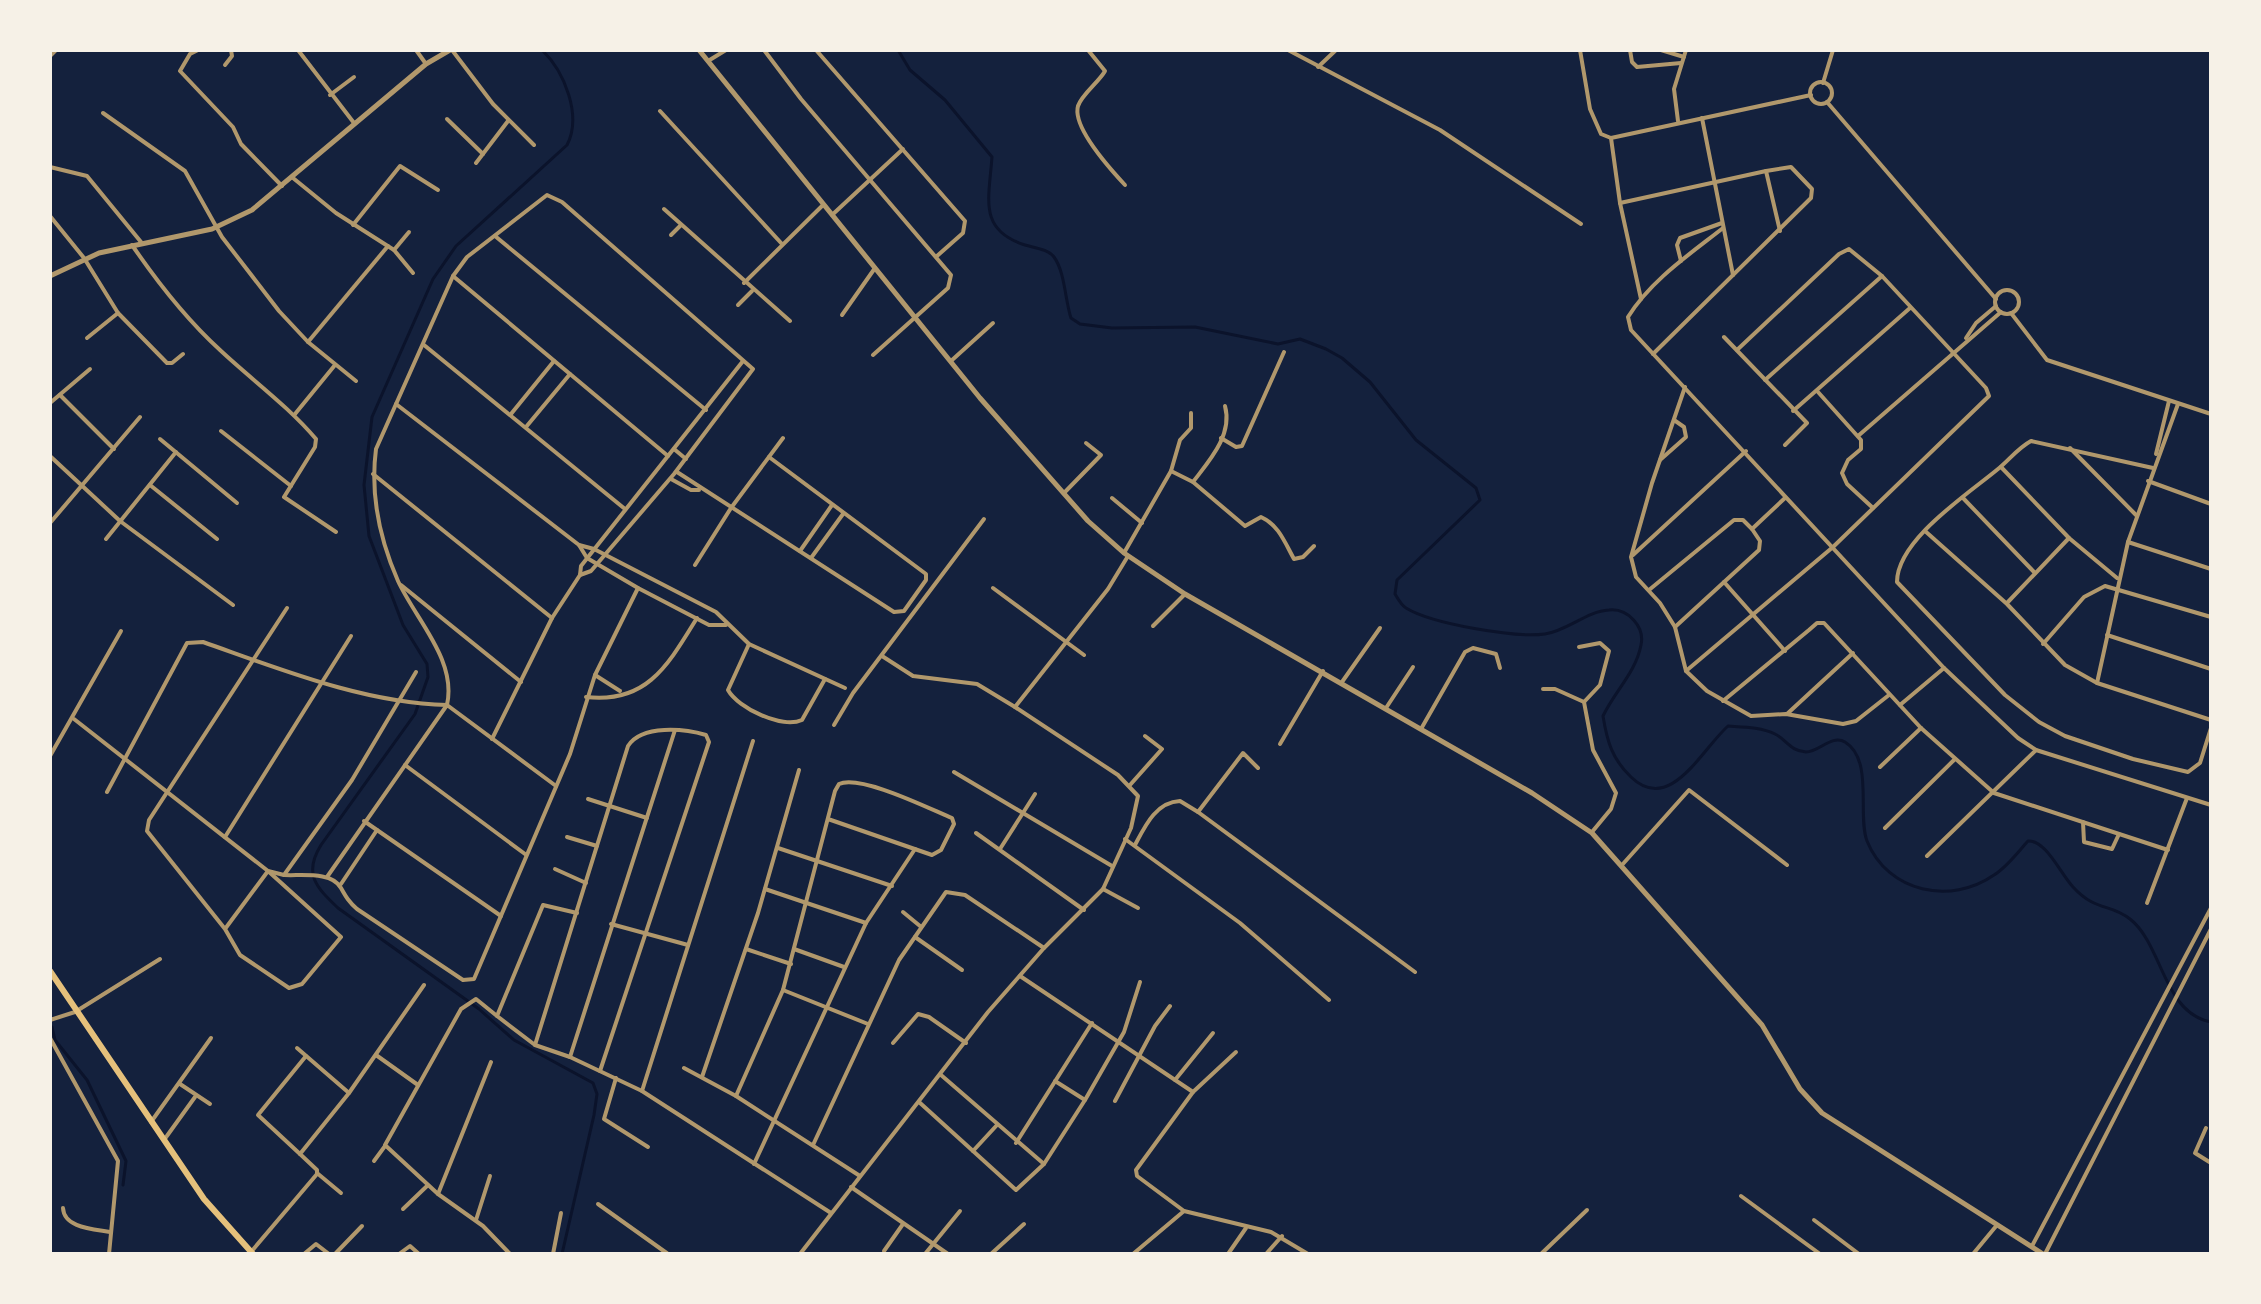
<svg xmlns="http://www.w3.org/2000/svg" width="2261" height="1304" viewBox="0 0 2261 1304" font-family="Roboto,sans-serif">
<rect width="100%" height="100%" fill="#14213d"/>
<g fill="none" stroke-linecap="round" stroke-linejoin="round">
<!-- stream -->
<g stroke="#0b132b" stroke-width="3">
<path d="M542,50C565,72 582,116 567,145L456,246L433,279L372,417L364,485L369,536L403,625L427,664L428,677L415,714L321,845C303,874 316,887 338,908L479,1009L514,1040L593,1083L597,1094L594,1115L562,1254"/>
<path d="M898,50L910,70L945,100L992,157C989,199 978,230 1025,245C1035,248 1048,249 1054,257C1065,272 1065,300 1071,318L1080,324L1112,328L1195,327L1278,344L1300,339L1326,349L1342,358L1370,382L1416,440L1476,488L1480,500L1397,580L1395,594C1398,599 1401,605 1406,608C1432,624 1516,638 1545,634C1567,631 1587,611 1609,610C1628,608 1645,627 1641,645C1636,672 1615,691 1603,716C1607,741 1612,759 1631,777C1670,815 1702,749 1728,726C1743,727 1761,727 1775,734C1787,740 1790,751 1806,752C1819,752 1832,734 1845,742C1874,760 1857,815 1867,841C1888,893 1951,905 1994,875C2007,867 2018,852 2028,841C2046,840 2060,873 2073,887C2096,912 2110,903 2130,919C2163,945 2163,1013 2211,1022"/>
<path d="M52,1027L55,1040L87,1080L126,1161L123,1185"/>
</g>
<!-- minor -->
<g stroke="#b1986c" stroke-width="4">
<path d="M198,50L190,54L180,71L233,127L241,144L282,186"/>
<path d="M298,50L354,123"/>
<path d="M416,50L426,64"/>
<path d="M452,50L493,104L534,145"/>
<path d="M764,50L801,99L951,275L948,288L873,355"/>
<path d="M816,50L965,221L963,233L937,256"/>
<path d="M1088,50L1105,71C1099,82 1082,94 1078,106C1072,127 1112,171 1125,185"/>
<path d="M1288,50L1440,130L1581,224"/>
<path d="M1580,50L1590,109L1601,134L1611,138"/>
<path d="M1630,50L1632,62L1637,67L1681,63"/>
<path d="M1661,50L1684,57"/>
<path d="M50,56L56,50"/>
<path d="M708,61L726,50"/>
<path d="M225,65L232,56L231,50"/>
<path d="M1318,67L1336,50"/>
<circle cx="1821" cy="93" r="11"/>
<path d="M1823,83L1833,50"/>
<path d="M330,95L354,77"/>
<path d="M1827,102L1996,299"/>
<path d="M660,111L782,244"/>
<path d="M103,113L185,171L222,237L279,311L308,342L356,381"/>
<path d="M1702,118L1733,275"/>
<path d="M447,119L483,154"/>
<path d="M1678,121L1674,89L1686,50"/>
<path d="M476,163L508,121"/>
<path d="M50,167L87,176L141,242"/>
<path d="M293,178L336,213L394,250L413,273"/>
<path d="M1620,203L1766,171L1780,231"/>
<path d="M664,209L790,321"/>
<path d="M832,215L903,149"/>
<path d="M50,216L84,258L118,313L167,363H172L183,354"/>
<path d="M353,225L400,166L438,190"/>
<path d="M1723,228C1690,254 1651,280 1628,317L1631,330L1944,668L2018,738L2036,750L2211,805"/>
<path d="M671,235L681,225"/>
<path d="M495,236L706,410"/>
<path d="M132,245C158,283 186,319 220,350C252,380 288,406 316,439L315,447L284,497L336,532"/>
<path d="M394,250L409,232"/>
<path d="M1681,261L1677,245L1680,238L1722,223"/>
<path d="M453,276L668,456"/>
<path d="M744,283L822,206"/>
<circle cx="2007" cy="302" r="12"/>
<path d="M1641,299L1620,203L1611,138L1811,95"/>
<path d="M738,305L752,291"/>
<path d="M2011,313L2047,360L2211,414"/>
<path d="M842,315L875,268"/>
<path d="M1724,337L1807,423L1785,445"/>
<path d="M87,338L118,313"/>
<path d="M1966,338L1976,323L1996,306"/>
<path d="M308,342L388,246"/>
<path d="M424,345L625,509"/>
<path d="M1653,354L1811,198L1812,189L1791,167L1766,171"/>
<path d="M951,361L993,323"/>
<path d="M1765,380L1882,276"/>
<path d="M1685,387L1652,483L1631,557L1636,577L1660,603L1675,627L1686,671L1707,691L1751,716L1786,714L1843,724L1856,721L1889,695"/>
<path d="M1818,392L1861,440V449L1848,460L1842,473L1847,484L1873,508"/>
<path d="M60,395L114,449"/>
<path d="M50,403L90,369"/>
<path d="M396,404L579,545L594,549L716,612L749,644L845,688"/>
<path d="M1793,411L1910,308"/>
<path d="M295,414L335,365"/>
<path d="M511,414L554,361"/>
<path d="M526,427L570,374"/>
<path d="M221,431L291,486"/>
<path d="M1858,436L2001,312"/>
<path d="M1221,438L1236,447L1242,446L1284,352"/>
<path d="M160,439L237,503"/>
<path d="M2070,448L2136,515"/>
<path d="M674,449L686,459"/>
<path d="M2156,454L2169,401"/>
<path d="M50,456L120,521L233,605"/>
<path d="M1660,460L1686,437L1684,427L1674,420"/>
<path d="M2001,467L2069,538L2117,578"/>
<path d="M2153,468L2031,441C2018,448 2009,460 1998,469C1968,494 1897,540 1897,582L2005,695L2039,722L2065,736L2133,759L2188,772L2200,763L2211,728"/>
<path d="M1171,471L1193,482L1245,526L1261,517C1279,525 1285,543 1294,559L1303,557L1314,546"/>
<path d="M677,472L894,612L904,611L926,580V574L769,457"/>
<path d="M373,474L552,618"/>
<path d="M671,479L691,490H699"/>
<path d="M2148,481L2211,504"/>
<path d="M1193,482C1209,461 1233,435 1225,406"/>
<path d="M150,485L217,539"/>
<path d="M1064,493L1101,455L1086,443"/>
<path d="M1112,498L1142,523"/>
<path d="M1963,498L2035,573"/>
<path d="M50,523L140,417"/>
<path d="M1925,531L2007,604L2065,665L2097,683L2211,720"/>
<path d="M106,539L176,452"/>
<path d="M2128,542L2211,569"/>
<path d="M579,545L587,558L638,588L709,625H726"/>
<path d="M800,551L832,505"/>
<path d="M1124,553L1171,471L1180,440L1191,428V413"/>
<path d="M1633,555L1746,451"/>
<path d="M811,558L843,514"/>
<path d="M695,565L731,508L783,438"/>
<path d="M1724,582L1785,651"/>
<path d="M401,585L521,682"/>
<path d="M993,588L1084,655"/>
<path d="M1649,590L1734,520H1743L1752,529"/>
<path d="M2007,603L2069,538"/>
<path d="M1153,626L1185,594"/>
<path d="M1675,627L1759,550L1760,541L1752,529L1785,498"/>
<path d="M2107,635L2211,669"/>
<path d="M749,644L728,690C738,708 782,729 802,720L825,679"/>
<path d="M2043,644L2084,597L2105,586L2211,617"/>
<path d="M1579,647L1600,643L1609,651L1600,685L1584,702"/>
<path d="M882,656L913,676L977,684L1015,707"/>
<path d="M1686,671L1833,547L1989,396L1986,388L1882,276L1849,249L1839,254L1737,350"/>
<path d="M595,675L620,691"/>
<path d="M1342,682L1380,628"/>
<path d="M2097,683L2128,542L2178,404"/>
<path d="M1543,689H1555L1584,702L1593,750L1616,793L1611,809L1592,832"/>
<path d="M586,697C647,704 668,665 697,618"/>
<path d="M1723,701L1809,630L1817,623H1824L1921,728L1994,793L2168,850"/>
<path d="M1900,705L1944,668"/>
<path d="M1386,708L1413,667"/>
<path d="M1787,714L1853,653"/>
<path d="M74,719L268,871L284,875L352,780L416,672"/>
<path d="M834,725L853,693L984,519"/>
<path d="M1421,729L1465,652L1473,648L1496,654L1500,668"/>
<path d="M492,739L552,618L580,575L581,566L743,361"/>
<path d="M1280,744L1323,671"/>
<path d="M50,756L121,631"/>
<path d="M405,765L525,854"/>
<path d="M1880,767L1921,728"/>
<path d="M954,772L1112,866"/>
<path d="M1130,785L1162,749L1145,736"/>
<path d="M107,792L187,643L203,642C280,669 364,703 447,705C457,660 416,620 398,581C380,540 370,495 376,449L453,276L467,257L547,195L562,202L753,369L674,474L591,571L580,575"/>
<path d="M588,799L647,818"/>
<path d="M1198,812L1415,972"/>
<path d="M364,821L501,916"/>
<path d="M2083,822L2084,842L2112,849L2119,834"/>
<path d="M1885,828L1954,760"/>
<path d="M976,833L1084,910"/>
<path d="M225,837L351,636"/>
<path d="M567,837L597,846"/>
<path d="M1125,839L1240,923L1329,1000"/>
<path d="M1135,845C1145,826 1156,802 1180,801L1198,812L1243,753L1258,768"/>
<path d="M778,848L892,886"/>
<path d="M1000,849L1035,794"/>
<path d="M1927,856L2036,750"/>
<path d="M1622,865L1689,790L1787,865"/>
<path d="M555,869L586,883"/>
<path d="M284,875C301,876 332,871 341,888C346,897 349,902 357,909L463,980L474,979L570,754L595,675L638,588"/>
<path d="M327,877L447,705L556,786"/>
<path d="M341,884L377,830"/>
<path d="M765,889L866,923"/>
<path d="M1103,889L1138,908"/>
<path d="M2147,903L2187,798"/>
<path d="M903,912L920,926"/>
<path d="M577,913L543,905L497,1016L535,1045L570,1057L642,1091L831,1213"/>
<path d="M611,924L688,945"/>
<path d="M225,929L268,871L341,937L302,984L289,988L240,955L225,929L147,831L149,820L287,608"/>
<path d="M915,937L962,970"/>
<path d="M746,949L791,964"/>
<path d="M794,949L844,967"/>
<path d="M1020,976L1193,1092L1136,1170L1137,1176L1184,1211L1271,1232L1308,1254"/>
<path d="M783,990L868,1024"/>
<path d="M50,1020L75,1012L160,959"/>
<path d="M50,1038L118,1161L109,1254"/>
<path d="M893,1043L918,1014L929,1017L966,1043"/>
<path d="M535,1045L628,746C642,724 685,729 706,735L709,742L600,1071"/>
<path d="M297,1048L349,1093"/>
<path d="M376,1055L418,1085"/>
<path d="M570,1057L675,730"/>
<path d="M491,1062L438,1194L483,1226L510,1254"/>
<path d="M684,1068L736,1096L860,1176"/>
<path d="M941,1075L1044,1164"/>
<path d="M702,1077L758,913L799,770"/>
<path d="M616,1078L604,1119L648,1147"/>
<path d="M1175,1080L1213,1033"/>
<path d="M1055,1081L1085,1100"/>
<path d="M180,1084L210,1104"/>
<path d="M642,1091L753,741"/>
<path d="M1193,1092L1236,1052"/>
<path d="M736,1096L783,990L835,791L839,784C860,774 930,809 952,818L954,824L941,850L932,855L828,819"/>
<path d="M1115,1101L1155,1026L1170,1006"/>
<path d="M919,1102L1016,1190L1044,1164L1085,1100L1124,1032L1140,982"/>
<path d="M151,1122L211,1038"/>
<path d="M2206,1128L2195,1153L2211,1163"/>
<path d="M164,1140L195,1097"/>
<path d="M1016,1143L1092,1023"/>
<path d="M813,1145L899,960L946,892L965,895L1044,948"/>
<path d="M973,1151L997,1125"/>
<path d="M300,1154L258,1115L306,1056"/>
<path d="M374,1161L385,1146"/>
<path d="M754,1164L866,923L915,849"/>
<path d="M317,1173L341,1193"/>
<path d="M851,1187L948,1254"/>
<path d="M438,1194L385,1145L461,1009L476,999L497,1016"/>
<path d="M1741,1196L1820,1254"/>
<path d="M598,1204L668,1254"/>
<path d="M63,1208C64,1228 93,1229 110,1232"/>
<path d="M403,1209L427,1186"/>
<path d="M476,1220L490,1176"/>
<path d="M1814,1220L1859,1254"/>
<path d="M2032,1246L2211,908"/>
<path d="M884,1251L903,1224"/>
<path d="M251,1252L317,1174V1170L300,1154L349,1093L424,985"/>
<path d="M304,1254L316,1244L329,1254"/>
<path d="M335,1254L362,1226"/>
<path d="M399,1254L410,1246L419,1254"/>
<path d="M553,1254L561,1213"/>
<path d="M800,1254L988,1012L1044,948L1103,889L1131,828L1138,796L1118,775L1015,707L1108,589L1128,556"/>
<path d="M925,1254L960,1211"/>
<path d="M991,1254L1024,1224"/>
<path d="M1133,1254L1184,1211"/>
<path d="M1228,1254L1246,1228"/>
<path d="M1266,1254L1282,1236"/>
<path d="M1541,1254L1587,1210"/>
<path d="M1973,1254L1997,1225"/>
<path d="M2045,1254L2211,929"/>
</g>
<!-- tertiary -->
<g stroke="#b1986c" stroke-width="5">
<path d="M699,50L980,398L1088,521L1124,553L1185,594L1532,793L1592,833L1762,1025L1800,1089L1822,1113L2043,1254"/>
<path d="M50,276L99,253L212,229L252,210L426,64L450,50"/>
</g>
<!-- primary -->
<path stroke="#e5c07b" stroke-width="6" d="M50,971L204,1199L253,1254"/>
</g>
<!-- border -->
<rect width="2261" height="1304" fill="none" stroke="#f6f1e7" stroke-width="104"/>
</svg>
